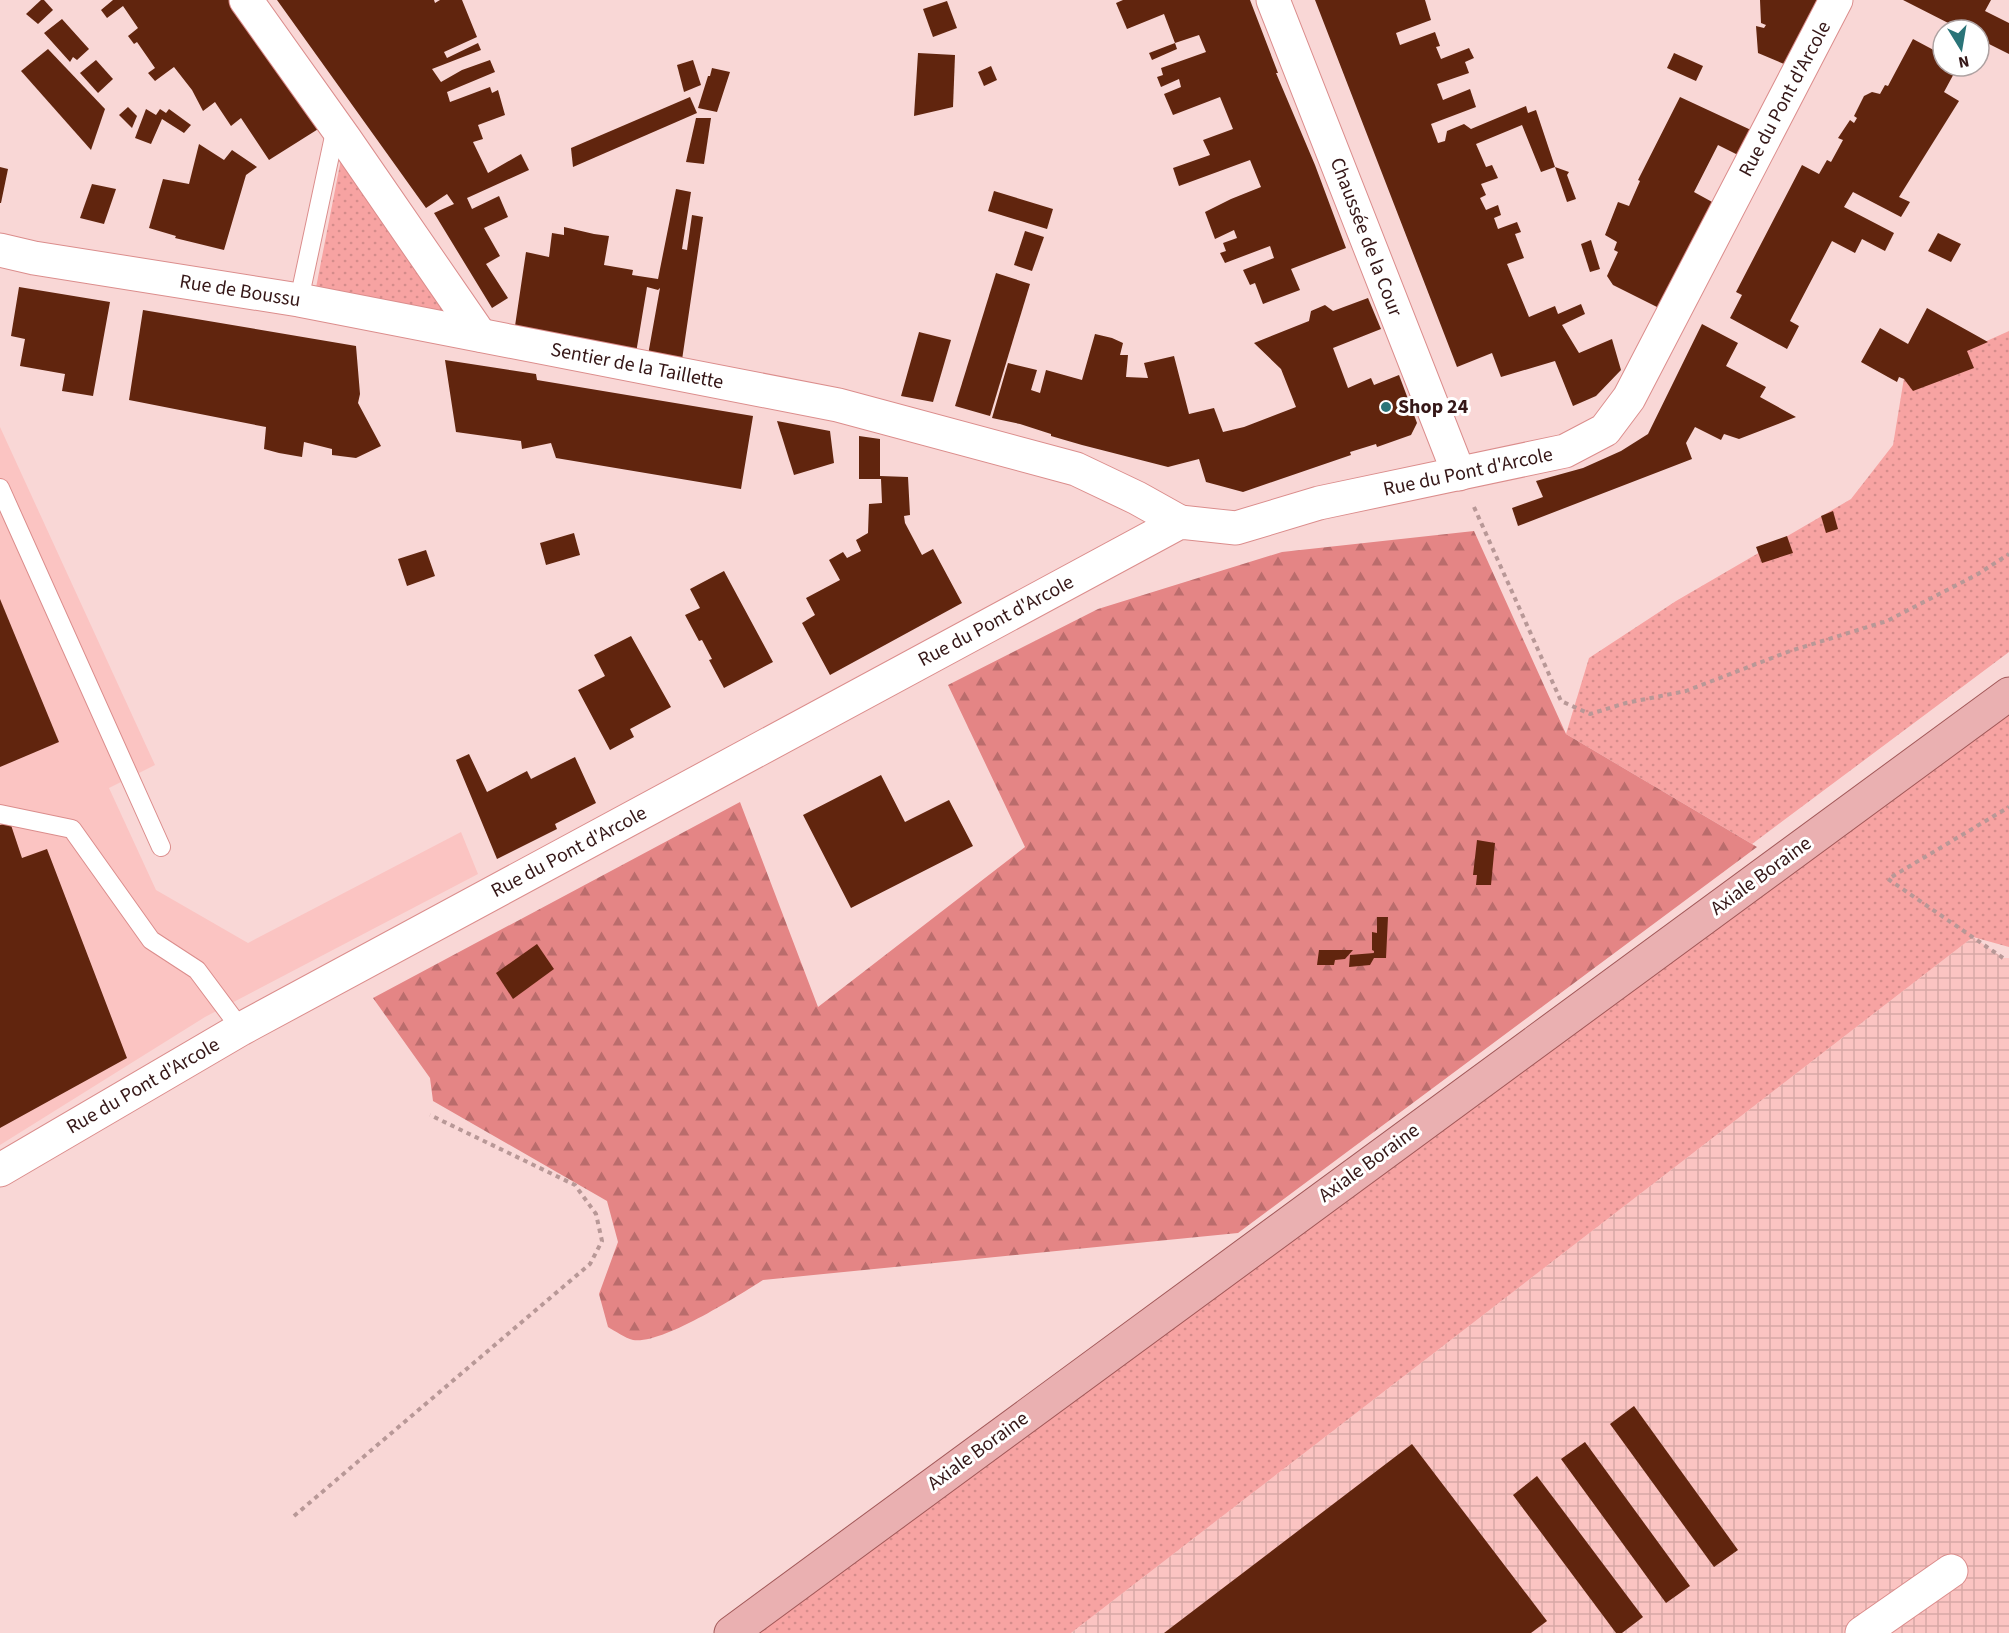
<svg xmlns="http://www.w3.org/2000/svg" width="2009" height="1633" viewBox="0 0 2009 1633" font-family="'Source Sans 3',sans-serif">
<defs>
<pattern id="industrial-grid" width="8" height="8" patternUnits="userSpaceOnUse" patternTransform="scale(1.5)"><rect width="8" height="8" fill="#fbc4c2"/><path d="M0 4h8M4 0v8" fill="none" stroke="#d8a8a6"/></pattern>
<pattern id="grass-dots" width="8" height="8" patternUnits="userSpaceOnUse" patternTransform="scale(1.5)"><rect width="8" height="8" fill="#f7a3a2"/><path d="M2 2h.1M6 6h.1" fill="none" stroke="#d48c8b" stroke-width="1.8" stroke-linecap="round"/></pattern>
<pattern id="forest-firs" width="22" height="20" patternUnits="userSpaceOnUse" patternTransform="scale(1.5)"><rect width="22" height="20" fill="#e48585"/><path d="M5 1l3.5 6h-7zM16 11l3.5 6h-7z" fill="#ba6c6c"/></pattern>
</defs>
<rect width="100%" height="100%" fill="#f9d7d6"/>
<!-- built -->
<path fill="#fbc4c2" d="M0,427L155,765L109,788L156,890L248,943L461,832L478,874L205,1017L0,1145Z"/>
<!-- industrial -->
<path fill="url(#industrial-grid)" d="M1973,937L2003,958H2009V1633H1071Z"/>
<!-- grass -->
<g fill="url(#grass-dots)">
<path d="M345,139L480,335L313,303Z"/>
<path d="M2009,331V652L1752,844L1566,734L1589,658L1676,601L1851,499L1893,445L1904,378Z"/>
<path d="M2009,696V947L1973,937L1071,1633H733Z"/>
</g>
<!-- forest -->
<path fill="url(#forest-firs)" d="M1474,531L1566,734L1757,847L1238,1233L763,1280C738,1296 661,1345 633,1340C625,1338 615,1331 608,1327L599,1294L618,1242L607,1201L433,1101L430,1078L373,998L740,802L818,1007L1025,847L948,685L1098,609L1282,552Z"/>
<!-- building -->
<g fill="#61250e">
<path d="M41,0H44L53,10L38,24L26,14Z"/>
<path d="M113,0H233L323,126L269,160L241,118L231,126L215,102L203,111L192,90L174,67L155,81L148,73L155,68L137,42L134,44L128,36L138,28L123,6L107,18L101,10Z"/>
<path d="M277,0H434L435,3L440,0H462L477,37L444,52L447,58L478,43L481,50L432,69L441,82L462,70L490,60L495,72L447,92L450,102L490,87L492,93L498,90L505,115L478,125L483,139L473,142L488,173L521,154L529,170L467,198L472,209L499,196L508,217L484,228L500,256L486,264L508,298L492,308L434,213L454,204L447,194L426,208Z"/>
<path d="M1123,0H1250L1278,73H1276L1315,165L1346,248L1291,269L1300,290L1263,304L1255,283L1250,285L1243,270L1274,258L1270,246L1225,263L1220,253L1226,251L1223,243L1237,238L1234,230L1215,239L1205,212L1231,199L1261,187L1250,160L1179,186L1173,168L1210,155L1203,140L1233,129L1220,97L1173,115L1164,94L1181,87L1179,79L1161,87L1157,77L1163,75L1161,68L1206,52L1199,35L1175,43L1164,14L1127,29L1116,3Z"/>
<path d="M1315,0H1425L1431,20L1396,33L1400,45L1435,32L1440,46L1436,47L1441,59L1469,48L1474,58L1465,62L1469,73L1437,84L1443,100L1470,89L1476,107L1431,124L1438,143L1445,141L1447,131L1464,124L1471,129L1526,106L1528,113L1536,110L1555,167L1569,172L1567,175L1576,199L1567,202L1555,167L1541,172L1522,125L1476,144L1486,167L1492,165L1498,178L1481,184L1486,195L1480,198L1486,210L1498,205L1501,215L1494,218L1498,229L1517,222L1521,232L1515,234L1524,258L1507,264L1529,317L1555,306L1558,314L1581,304L1585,314L1562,325L1579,353L1612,339L1621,370L1596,396L1573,406L1555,361L1501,377L1492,353L1457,367Z"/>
<path d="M1760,0H1817L1784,64L1758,53L1756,26L1764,28L1766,25L1761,23Z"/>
<path d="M1903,0H1991L1985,11L2009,23V54L1979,39V30H1962Z"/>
<path d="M947,1L957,28L933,37L923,9Z"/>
<path d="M62,19L89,49L77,60L73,57L70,62L44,33Z"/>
<path d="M1913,39L1943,55V66H1958L1944,92L1959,101L1899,197L1910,202L1901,217L1853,192L1844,207L1894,233L1885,251L1862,239L1855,253L1832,241L1790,321L1799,326L1787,349L1730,318L1742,295L1736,292L1802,165L1819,174L1827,160L1831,162L1843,140L1838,138L1850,120L1854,123L1857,118L1854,116L1864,96L1872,92L1880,94L1885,85L1888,86Z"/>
<path d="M1175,43L1177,49L1152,60L1149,53Z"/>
<path d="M48,49L105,109L91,150L21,71Z"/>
<path d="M918,53L955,55L953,107L914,116Z"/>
<path d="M1674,53L1703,66L1696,81L1667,68Z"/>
<path d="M96,60L113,79L98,93L80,73Z"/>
<path d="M693,60L701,85L684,92L677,65Z"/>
<path d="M991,66L997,80L984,86L978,72Z"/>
<path d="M712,68L730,72L717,112L698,108L708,76H710Z"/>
<path d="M690,97L697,113L573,167L571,148Z"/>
<path d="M1680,97L1751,130L1738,155L1718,145L1694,192L1714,203L1661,309L1613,285L1607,276L1618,252L1614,250L1617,242L1605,235L1618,202L1629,206L1640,181L1638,180Z"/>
<path d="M128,107L137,116L132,128L119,115Z"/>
<path d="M146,109L156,115L160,109L166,113L169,109L191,125L184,133L162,119L151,144L135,138Z"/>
<path d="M696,118H711L704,164L686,162Z"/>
<path d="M199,144L224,160L232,150L257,167L246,175L224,250L175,238L176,236L149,228L163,179L189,184Z"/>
<path d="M0,167L8,169L1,203H0Z"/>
<path d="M92,184L116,189L104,224L80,218Z"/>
<path d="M676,189L691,192L682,249L687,250L692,215L703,217L682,360L648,355L660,288L658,290L647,287L636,353L515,326L526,252L549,257L552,233L564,235V227L594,234L609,236L604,265L633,270L632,275L658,279Z"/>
<path d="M994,191L1053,209L1047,229L988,211Z"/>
<path d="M1025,231L1044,237L1032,271L1014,265Z"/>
<path d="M1938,233L1961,244L1951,262L1928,251Z"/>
<path d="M1591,240L1600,269L1590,272L1581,244Z"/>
<path d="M996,273L1030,284L990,416L955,406Z"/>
<path d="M19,287L110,302L93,396L62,391L65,374L20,366L25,339L11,336Z"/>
<path d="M1368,298L1381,329L1333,348L1348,388L1371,378L1374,385L1399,375L1417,423L1411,435L1377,447L1376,444L1350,452L1351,455L1243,492L1206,482L1199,459L1168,467L1082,445L1051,436V434L1020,424L992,418L1008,363L1037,370L1031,390L1040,393L1046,370L1082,380L1095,334L1112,338L1123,343L1120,355H1128L1126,377L1148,378L1144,363L1174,356L1189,414L1214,408L1223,432L1244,427L1296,407L1281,369L1254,343L1309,321L1311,311L1325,305L1333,311Z"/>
<path d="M1927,308L1988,342L1967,351L1974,368L1913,391L1904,379L1899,377L1897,382L1861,362L1880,328L1908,344Z"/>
<path d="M143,310L356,346L360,394L358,403L381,446L356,458L332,455V449L304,442L302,457L279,453L264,449L266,427L129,400Z"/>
<path d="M1702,324L1738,343L1726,366L1766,387L1760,397L1796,417L1739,439L1724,434L1721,440L1695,427L1686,443L1692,459L1518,526L1512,508L1543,497L1536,481L1583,468L1621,451L1648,434Z"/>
<path d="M919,332L951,340L933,402L901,396Z"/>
<path d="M445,360L536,374L537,380L753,416L741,489L556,458L551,443L522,449L521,441L456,432Z"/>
<path d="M777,421L830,431L834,463L794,475Z"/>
<path d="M859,436L880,439V476L908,477L910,515L904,516L905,523L922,555L933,549L962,603L830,675L802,623L815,615L806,598L840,580L829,560L843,552L847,558L861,551L856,540L868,533L869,504L882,503L881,479H859Z"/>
<path d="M1833,511L1838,529L1826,533L1821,516Z"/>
<path d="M574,533L580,555L546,565L540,543Z"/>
<path d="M1787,536L1793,553L1762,563L1756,547Z"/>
<path d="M426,550L435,576L407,586L398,559Z"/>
<path d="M724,571L773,662L724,688L709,660L712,659L702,640L699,641L685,615L700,608L690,589Z"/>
<path d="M0,599L59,742L0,767Z"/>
<path d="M631,636L671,707L630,729L634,737L610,750L578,690L605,676L594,655Z"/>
<path d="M469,754L487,792L527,771L531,779L575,757L596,803L555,824L557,829L497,859L456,760Z"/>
<path d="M881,775L905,822L949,800L973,846L851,908L803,815Z"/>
<path d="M10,822L22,858L47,849L127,1058L0,1128V825Z"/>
<path d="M1477,840L1495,843L1491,885H1476L1477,875H1473Z"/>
<path d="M1377,917H1388L1386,958H1374L1370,965L1349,967L1350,955L1374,953V951L1372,950V932L1377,933Z"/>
<path d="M537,944L554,969L513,999L496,973Z"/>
<path d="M1319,950H1353L1345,959L1335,960L1334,965H1317Z"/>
<path d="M1634,1406L1738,1550L1714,1567L1610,1424Z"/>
<path d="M1585,1442L1690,1586L1666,1603L1561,1459Z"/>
<path d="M1412,1444L1547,1621L1531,1633H1164Z"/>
<path d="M1537,1476L1643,1617L1622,1633H1616L1513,1495Z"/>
</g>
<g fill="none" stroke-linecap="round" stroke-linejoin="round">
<defs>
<g id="service">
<path d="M299,300L336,127"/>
<path d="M0,488L161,847"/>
<path d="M0,814L72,829L151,940L197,970L241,1029"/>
</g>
<g id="minor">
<path d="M246,0L345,139L480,335"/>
<path d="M1273,0L1459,474"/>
<path d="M0,250L34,258L299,300L838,405L1076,469L1137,498L1180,522"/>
<path d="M0,1170L241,1029L1180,522L1236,528L1319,503L1565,451L1605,430L1629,398L1836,0"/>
<path d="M1862,1633L1951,1571"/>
</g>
<path id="primary" d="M731,1633L2009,694"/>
</defs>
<!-- service casing -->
<use href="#service" stroke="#db8d8c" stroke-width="20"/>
<!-- minor casing -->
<use href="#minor" stroke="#db8d8c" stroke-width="35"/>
<!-- primary casing -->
<use href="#primary" stroke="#a25959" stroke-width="35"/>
<!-- path -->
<g stroke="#b89897" stroke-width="4" stroke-dasharray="4.5 4.5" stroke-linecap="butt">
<path d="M1474,507L1561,701L1590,714L1626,703L1686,691L1790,651L1887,621L1978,574L2009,554"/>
<path d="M2003,958L1888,879L2009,807"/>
<path d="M294,1516L590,1264L602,1241L596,1214L575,1185L430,1115"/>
</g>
<!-- service -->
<use href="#service" stroke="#fff" stroke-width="18"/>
<!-- minor -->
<use href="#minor" stroke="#fff" stroke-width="33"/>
<!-- primary -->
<use href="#primary" stroke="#eab0b1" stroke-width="33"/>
</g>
<!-- markers -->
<circle fill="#2a7478" stroke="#fff" stroke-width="2" cx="1386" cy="407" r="6"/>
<g text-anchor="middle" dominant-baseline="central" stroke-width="6" stroke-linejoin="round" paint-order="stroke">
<!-- street labels -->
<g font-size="20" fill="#351717" stroke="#fff">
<text transform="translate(1785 99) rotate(-62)">Rue du Pont d'Arcole</text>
<text transform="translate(1366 237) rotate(69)">Chaussée de la Cour</text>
<text transform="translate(240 291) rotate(9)">Rue de Boussu</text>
<text transform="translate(637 366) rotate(11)">Sentier de la Taillette</text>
<text transform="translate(1468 472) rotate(-12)">Rue du Pont d'Arcole</text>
<text transform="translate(996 621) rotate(-28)">Rue du Pont d'Arcole</text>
<text transform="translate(569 852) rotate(-28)">Rue du Pont d'Arcole</text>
<text transform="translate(1761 876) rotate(-36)">Axiale Boraine</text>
<text transform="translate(143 1086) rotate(-30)">Rue du Pont d'Arcole</text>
<text transform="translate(1369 1163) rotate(-36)">Axiale Boraine</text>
<text transform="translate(978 1451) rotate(-36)">Axiale Boraine</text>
</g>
<!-- poi labels -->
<g font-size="20" font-weight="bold" fill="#351717" stroke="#fff" text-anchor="start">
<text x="1398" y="407">Shop 24</text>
</g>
</g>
<!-- north arrow -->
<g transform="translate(1961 48) rotate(169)"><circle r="28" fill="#ffffff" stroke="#aea2a2" stroke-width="1.5"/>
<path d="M0-4.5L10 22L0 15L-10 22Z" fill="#2a7478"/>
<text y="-9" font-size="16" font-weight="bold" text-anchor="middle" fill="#351717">N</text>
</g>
</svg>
